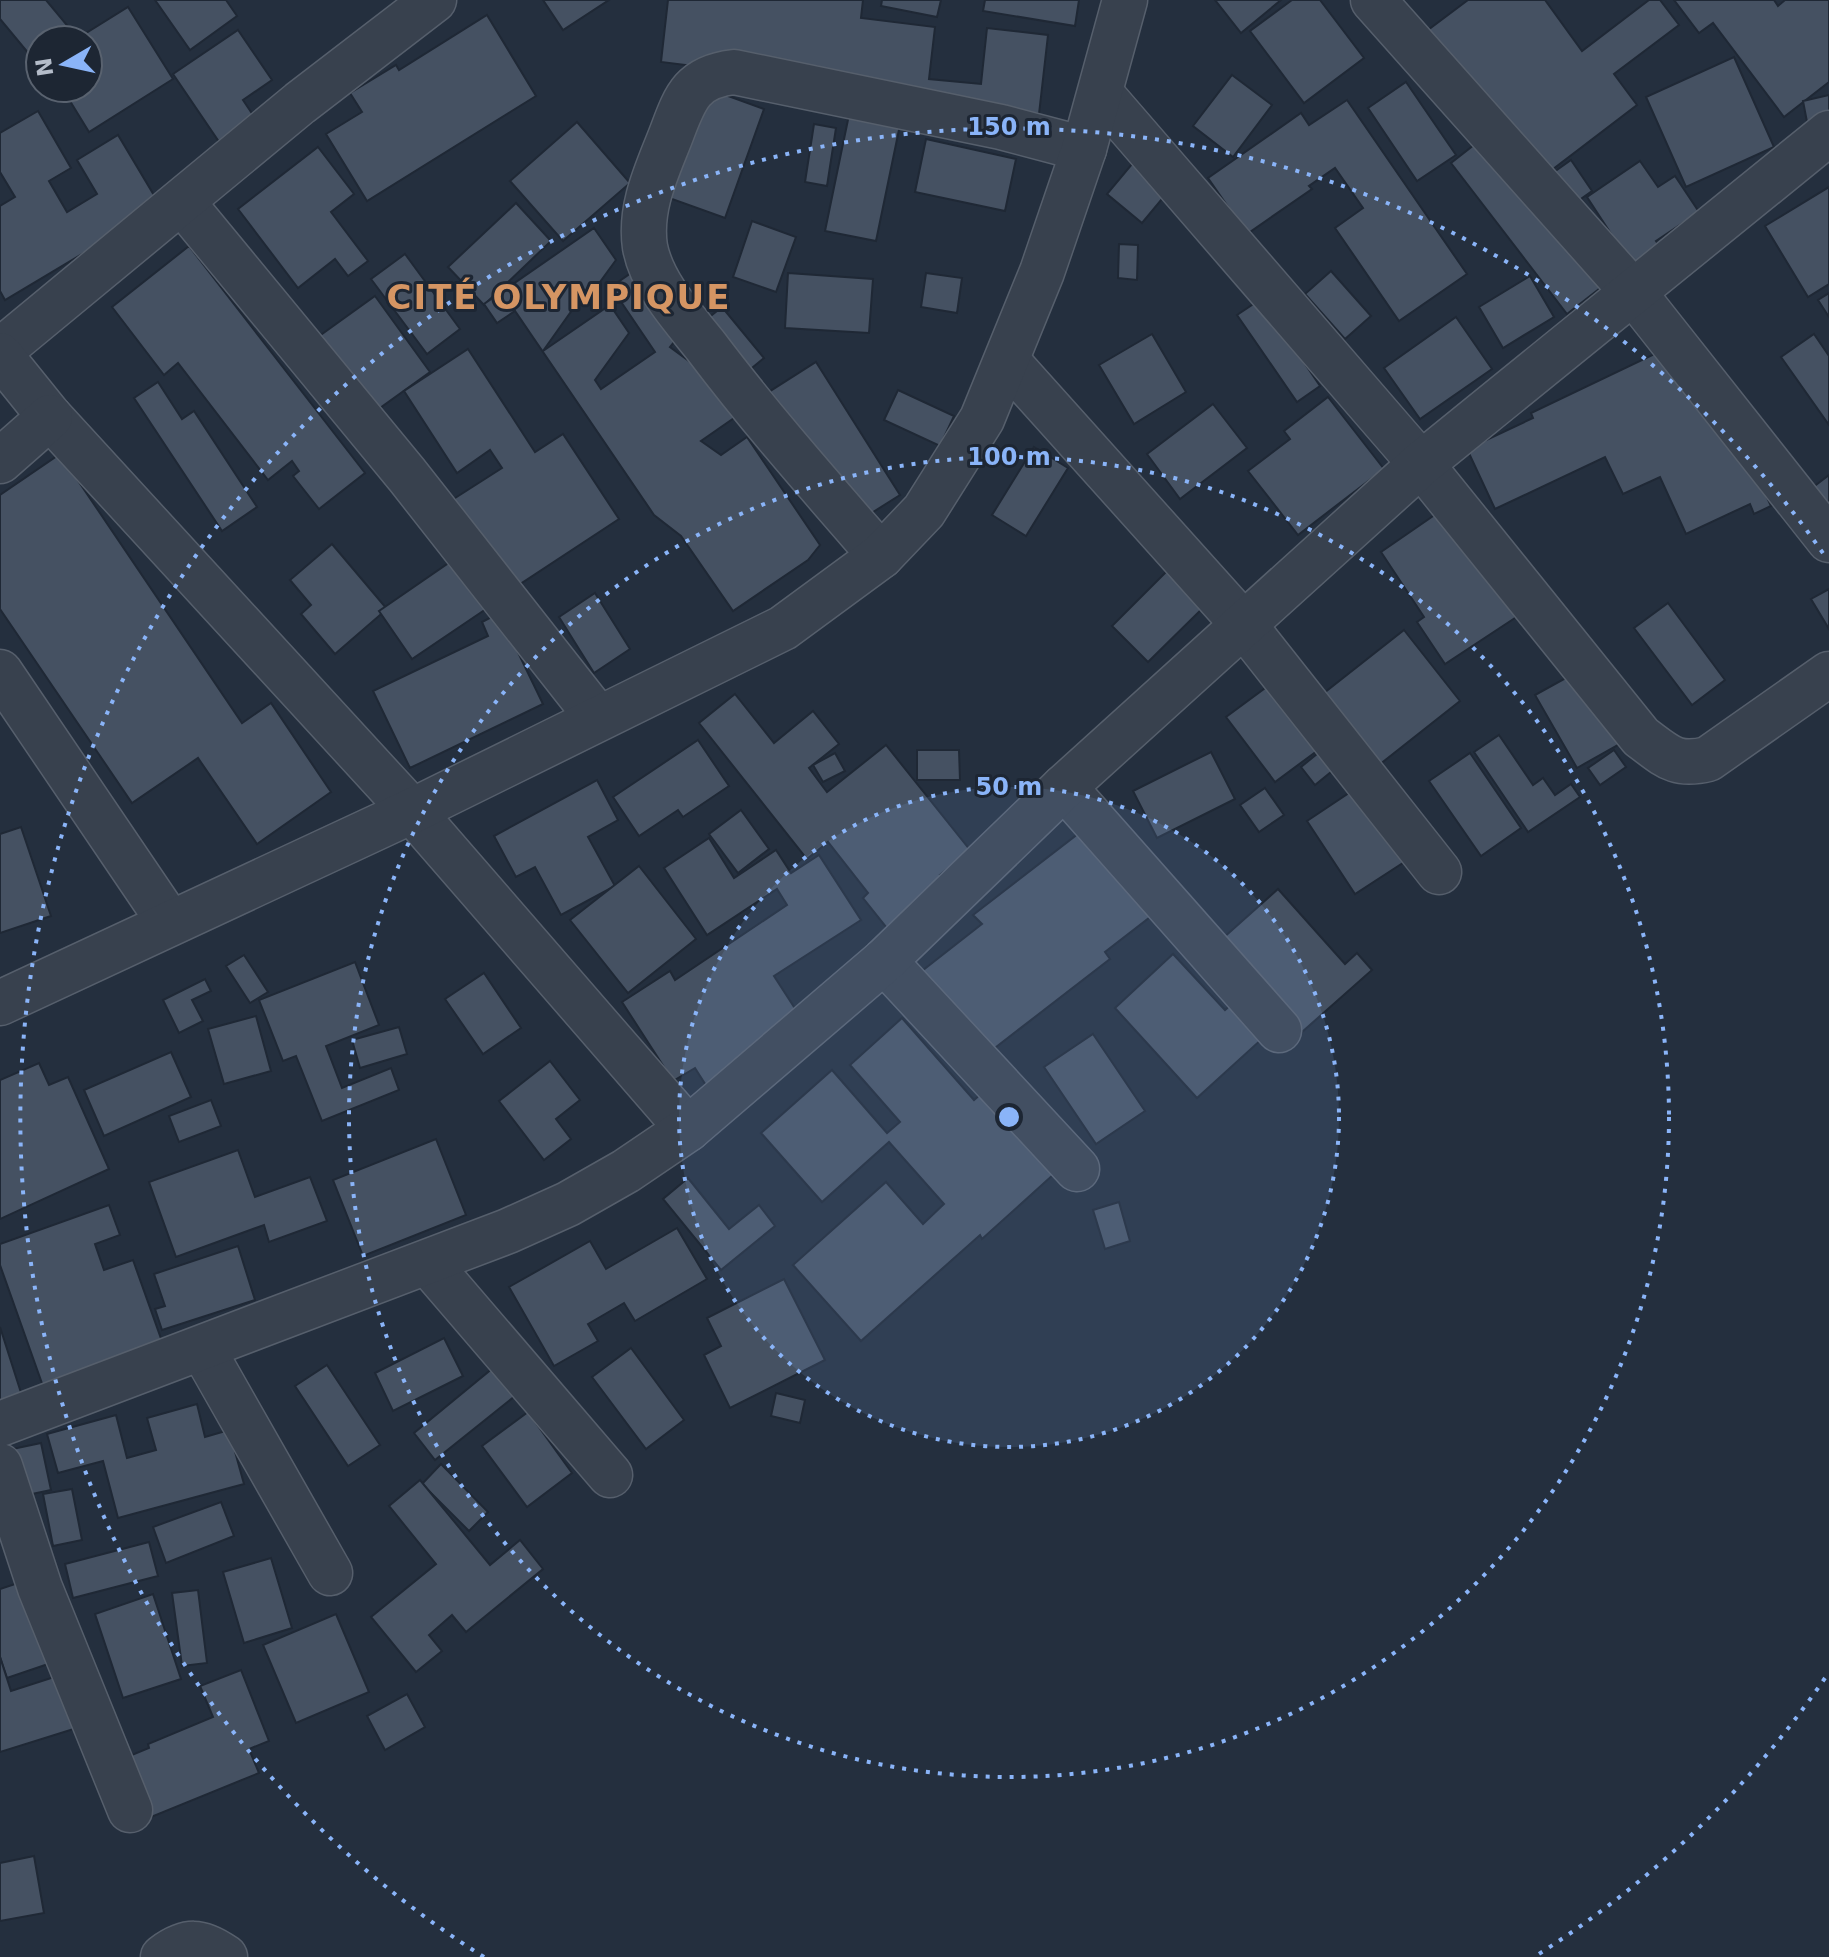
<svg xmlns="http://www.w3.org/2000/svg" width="1829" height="1957" viewBox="0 0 1829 1957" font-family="'DejaVu Sans',sans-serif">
<rect width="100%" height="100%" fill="#242f3e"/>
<!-- building -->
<g fill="#455162" stroke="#1f2835" stroke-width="2">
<path d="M0,0H46L71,30L59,40H40V55L34,60L0,19Z"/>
<path d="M155,0H226L237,16L190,50Z"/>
<path d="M543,0H609L563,30Z"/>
<path d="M668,0H863L861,18L935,27L929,79L981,84L987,28L1048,35L1039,114L817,89L820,67L767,60L766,75L661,62Z"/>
<path d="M882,0H941L937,17L881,6Z"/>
<path d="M985,0H1079L1075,26L983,11Z"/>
<path d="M1215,0H1281L1241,33Z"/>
<path d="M1292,0H1320L1364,58L1304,103L1250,31Z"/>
<path d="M1468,0H1545L1582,51L1649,0H1660L1679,25L1614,74L1637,105L1536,182L1424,33Z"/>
<path d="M1674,0H1774L1778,6L1785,0H1829V82L1784,117L1713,23L1699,33Z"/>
<path d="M128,7L173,79L89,132L62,88H88V40H75Z"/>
<path d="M487,15L536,96L367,201L326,134L362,112L350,93L396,65L399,70Z"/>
<path d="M238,30L272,80L243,100L261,127L226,152L173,74Z"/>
<path d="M1734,57L1774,147L1686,187L1646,97Z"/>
<path d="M1232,75L1272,105L1233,157L1193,126Z"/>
<path d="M1406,82L1456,155L1417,181L1368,108Z"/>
<path d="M698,85L764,109L725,218L658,194Z"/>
<path d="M1829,95V117L1807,122L1803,101Z"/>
<path d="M1347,100L1467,274L1399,321L1335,228L1363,208L1335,168L1309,186L1312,189L1247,234L1208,178L1301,113L1309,125Z"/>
<path d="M850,110L901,120L876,241L825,231Z"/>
<path d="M38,111L71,168L49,181L67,212L97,194L77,160L118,135L161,207L5,300L0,291V206L15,197L0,172V133Z"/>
<path d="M577,122L630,183L563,241L510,181Z"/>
<path d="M814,124L836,128L827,186L805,182Z"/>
<path d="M1497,127L1613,278L1567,314L1451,163Z"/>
<path d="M926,139L1016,159L1005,211L915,192Z"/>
<path d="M318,147L354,194L331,212L368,261L348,276L335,259L298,288L238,209Z"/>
<path d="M1137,158L1172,187L1142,223L1107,194Z"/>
<path d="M1571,160L1592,191L1568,208L1547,177Z"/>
<path d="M1640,161L1658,187L1675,176L1699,212L1656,241L1662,250L1634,269L1587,197Z"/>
<path d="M1829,187V284L1808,297L1765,226Z"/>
<path d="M516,203L551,241L484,305L448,267Z"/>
<path d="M752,221L796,237L776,292L733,277Z"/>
<path d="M594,228L616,260L589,297L575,306L543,351L610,305L629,333L595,380L601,389L655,352L611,287L634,271L679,336L670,347L701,370L734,418L701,441L721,455L747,437L820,545L808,560L733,611L681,536L654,515L515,311L497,323L484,304Z"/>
<path d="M1119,244L1138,245L1137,280L1118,278Z"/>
<path d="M189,246L365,473L319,509L293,476L299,471L292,461L268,480L178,363L164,375L112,307Z"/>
<path d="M405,254L460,329L427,354L371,279Z"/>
<path d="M1331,271L1371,316L1345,339L1305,294Z"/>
<path d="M788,273L873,279L869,333L785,328Z"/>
<path d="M926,273L962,278L957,313L921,307Z"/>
<path d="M1530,276L1554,317L1503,348L1479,307Z"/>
<path d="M1829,293V317L1818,300Z"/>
<path d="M375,296L430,372L366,418L311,342Z"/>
<path d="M1261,299L1320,386L1297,402L1237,315Z"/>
<path d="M722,307L764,358L747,372L687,335Z"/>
<path d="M1456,317L1492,369L1420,419L1384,368Z"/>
<path d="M1152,334L1186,392L1134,424L1099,365Z"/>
<path d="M1814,334L1829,356V425L1781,357Z"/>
<path d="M1692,336L1771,506L1754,514L1750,504L1686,534L1660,477L1623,494L1605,457L1495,509L1467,449L1533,418L1531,413Z"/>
<path d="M468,349L535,452L563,434L619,519L511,590L452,500L502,468L490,450L457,473L404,391Z"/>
<path d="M816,362L900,495L840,533L756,400Z"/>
<path d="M158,382L182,419L194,411L257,507L222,531L134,398Z"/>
<path d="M898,390L954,416L940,446L884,420Z"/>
<path d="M1328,397L1384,469L1298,535L1248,471L1290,439L1284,431Z"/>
<path d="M1213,404L1247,448L1180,499L1147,454Z"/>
<path d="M1034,447L1068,468L1026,536L992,515Z"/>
<path d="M60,454L242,723L271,703L331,792L257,844L198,758L132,803L0,609V495Z"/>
<path d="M1829,475V510L1812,488Z"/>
<path d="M1449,505L1521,614L1445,664L1417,622L1424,617L1381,552Z"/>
<path d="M332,544L387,609L335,654L301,614L311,605L290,580Z"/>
<path d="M453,560L486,609L412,659L379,611Z"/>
<path d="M1175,563L1211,600L1148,662L1112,626Z"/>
<path d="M1829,589V629L1811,599Z"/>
<path d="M595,593L630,649L594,673L559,617Z"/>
<path d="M1668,603L1725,680L1692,705L1634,628Z"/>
<path d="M499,613L543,704L410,768L373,691L488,636L482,622Z"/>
<path d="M1404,630L1460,701L1379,765L1324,693Z"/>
<path d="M1582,669L1623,742L1577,768L1535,695Z"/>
<path d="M1284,674L1321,748L1275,782L1226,717Z"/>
<path d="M735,694L774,743L813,711L839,744L809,768L827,792L886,745L970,850L940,875L945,882L887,928L863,898L868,893L828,842L807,859L699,723Z"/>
<path d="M1499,735L1533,785L1543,778L1555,795L1571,784L1580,797L1528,832L1474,752Z"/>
<path d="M698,740L729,786L683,817L678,810L639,836L613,797Z"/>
<path d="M1328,745L1342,763L1315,785L1301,767Z"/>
<path d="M917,750H959L960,780H917Z"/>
<path d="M1614,750L1626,767L1600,785L1588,768Z"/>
<path d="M1211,752L1235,799L1157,838L1133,791Z"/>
<path d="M835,753L845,771L823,782L813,765Z"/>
<path d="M1470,753L1521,828L1481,856L1429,781Z"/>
<path d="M597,780L618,820L588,837L615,886L561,915L535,867L516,877L494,836Z"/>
<path d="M1364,783L1412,857L1355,894L1307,821Z"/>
<path d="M1265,788L1284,815L1259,832L1240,805Z"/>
<path d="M741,810L769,849L738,873L709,834Z"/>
<path d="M21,827L51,916L0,933V834Z"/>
<path d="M1087,827L1154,914L1105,952L1110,959L978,1061L913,978L982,924L973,915Z"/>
<path d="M709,838L734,878L776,850L791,873L819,855L861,920L774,976L807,1027L709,1090L695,1068L673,1081L622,1002L670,971L675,980L787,905L777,889L707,935L664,868Z"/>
<path d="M639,866L696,939L628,993L570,920Z"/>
<path d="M1278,889L1345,964L1357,953L1372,970L1302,1032L1222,939Z"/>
<path d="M1173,954L1225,1010L1244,993L1275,1027L1197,1098L1115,1008Z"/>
<path d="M244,955L268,992L250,1003L226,966Z"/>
<path d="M355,962L379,1025L326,1046L342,1088L391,1068L399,1090L322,1121L296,1056L283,1061L259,1000Z"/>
<path d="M484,973L521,1028L483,1054L445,999Z"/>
<path d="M205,979L211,991L192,1000L203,1021L179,1033L163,1000Z"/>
<path d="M256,1016L271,1071L224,1084L208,1029Z"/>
<path d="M902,1018L974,1100L982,1093L1054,1174L982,1239L980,1235L861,1341L793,1265L886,1182L923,1224L944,1204L889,1142L822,1202L761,1133L832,1070L887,1133L900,1122L850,1065Z"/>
<path d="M399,1027L407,1054L360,1068L352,1040Z"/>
<path d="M1093,1034L1145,1111L1096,1144L1044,1067Z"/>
<path d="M171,1052L191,1097L104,1136L84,1090Z"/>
<path d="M550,1061L580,1100L556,1119L571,1139L544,1160L499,1101Z"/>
<path d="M39,1063L49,1085L68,1077L109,1169L0,1219V1080Z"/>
<path d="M211,1100L221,1126L179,1142L169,1116Z"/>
<path d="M436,1139L466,1215L363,1256L333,1180Z"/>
<path d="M238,1150L255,1197L310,1177L327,1221L269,1242L264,1225L176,1257L149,1182Z"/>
<path d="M688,1178L729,1229L759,1205L775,1226L721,1270L663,1199Z"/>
<path d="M1119,1202L1130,1241L1105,1249L1093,1210Z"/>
<path d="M109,1205L120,1235L95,1244L104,1270L133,1260L164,1347L44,1389L0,1265V1244Z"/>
<path d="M677,1228L707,1279L635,1321L624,1303L588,1324L598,1341L554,1366L509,1287L590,1241L606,1269Z"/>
<path d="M238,1246L255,1300L162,1330L155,1309L165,1306L154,1274Z"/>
<path d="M784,1279L825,1360L730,1408L704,1355L721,1346L707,1318Z"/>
<path d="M0,1327L23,1399L0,1406Z"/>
<path d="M444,1338L463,1376L393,1411L375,1373Z"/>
<path d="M631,1348L684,1420L646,1449L592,1377Z"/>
<path d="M327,1365L380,1445L348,1466L295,1386Z"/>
<path d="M493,1368L515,1396L435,1460L414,1433Z"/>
<path d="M776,1393L805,1400L800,1423L771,1416Z"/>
<path d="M197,1404L205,1437L229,1430L244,1484L118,1518L103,1461L58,1473L47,1434L116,1415L127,1458L156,1450L147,1418Z"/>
<path d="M528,1412L572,1473L527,1507L482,1446Z"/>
<path d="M41,1443L51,1490L13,1498L3,1451Z"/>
<path d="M441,1464L488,1512L469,1531L422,1484Z"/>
<path d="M420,1480L490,1565L520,1540L543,1569L466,1632L452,1615L429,1635L442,1651L416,1672L371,1617L436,1564L389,1506Z"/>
<path d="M72,1489L82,1540L53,1546L43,1494Z"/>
<path d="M221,1502L234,1536L166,1563L153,1527Z"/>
<path d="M149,1542L158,1576L73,1598L65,1564Z"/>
<path d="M271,1558L292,1628L244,1643L223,1572Z"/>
<path d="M27,1580L54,1662L7,1678L0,1657V1589Z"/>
<path d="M198,1590L207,1663L182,1666L172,1593Z"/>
<path d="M153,1594L181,1679L123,1698L95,1614Z"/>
<path d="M336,1614L369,1692L296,1723L263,1645Z"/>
<path d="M0,1657L11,1691L79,1669L96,1722L0,1752Z"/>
<path d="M241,1670L269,1741L249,1749L259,1773L134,1824L110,1764L149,1748L148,1744L213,1717L200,1686Z"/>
<path d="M407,1694L425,1727L385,1750L367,1716Z"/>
<path d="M34,1856L44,1913L0,1921V1863Z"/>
</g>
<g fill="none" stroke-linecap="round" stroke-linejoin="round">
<defs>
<g id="street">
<path d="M1373,0L1633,292L1829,540"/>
<path d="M1101,94L1421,464L1641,737C1667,756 1675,767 1708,759L1829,674"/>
<path d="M182,202L407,475L598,718"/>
<path d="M0,351L300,103L434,0"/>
<path d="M0,355L50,417L412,811L688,1129"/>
<path d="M1007,361L1244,625L1439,872"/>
<path d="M0,461L50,417"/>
<path d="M881,556C821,487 760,418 705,345C682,316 652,284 645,247C639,207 657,171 671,135C685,98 691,77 734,72L1001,127L1084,149"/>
<path d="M0,672L170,923"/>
<path d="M1064,787L1279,1030"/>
<path d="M884,961L1077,1169"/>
<path d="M0,1003L412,811L783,628L881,556L924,511L982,419L1042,272L1084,149L1125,0"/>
<path d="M428,1263L610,1475"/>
<path d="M202,1348L330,1573"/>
<path d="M0,1424L508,1231L568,1204L626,1171L688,1129L884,961L1064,787L1421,464L1829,133"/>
<path d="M0,1466L40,1588L130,1810"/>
<path d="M163,1957C187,1939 201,1940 225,1957"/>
</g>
</defs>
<!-- street casing -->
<use href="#street" stroke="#565f6c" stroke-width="47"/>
<!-- street -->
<use href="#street" stroke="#38414e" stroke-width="44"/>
</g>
<!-- distance rings -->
<circle cx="1009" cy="1117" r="330" fill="#8ab4f8" fill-opacity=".12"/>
<g fill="none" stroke="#8ab4f8" stroke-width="4" stroke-dasharray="4 8">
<circle cx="1009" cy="1117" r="330"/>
<circle cx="1009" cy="1117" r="660"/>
<path d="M1825 1678A990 990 0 0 1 1534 1957M484 1957A990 990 0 1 1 1825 556"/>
</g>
<g text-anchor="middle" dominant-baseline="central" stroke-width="6" stroke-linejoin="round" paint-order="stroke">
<!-- district labels -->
<g font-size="34" font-weight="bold" letter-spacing="2" fill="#d59563" stroke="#1d2633">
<text x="559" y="297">CITÉ OLYMPIQUE</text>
</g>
</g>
<circle cx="1009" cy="1117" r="12" fill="#8ab4f8" stroke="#1d2633" stroke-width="4"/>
<g font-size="24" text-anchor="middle" font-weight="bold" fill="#8ab4f8" stroke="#1d2633" stroke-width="6" stroke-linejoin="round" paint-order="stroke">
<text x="1009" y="135">150 m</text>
<text x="1009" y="465">100 m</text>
<text x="1009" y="795">50 m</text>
</g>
<!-- north arrow -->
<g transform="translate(64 64) rotate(261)"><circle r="38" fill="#1d2633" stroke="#59626f" stroke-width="2"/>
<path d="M0-6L14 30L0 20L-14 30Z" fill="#8ab4f8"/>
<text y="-12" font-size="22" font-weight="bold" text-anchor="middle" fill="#b4bcc9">N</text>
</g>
</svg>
